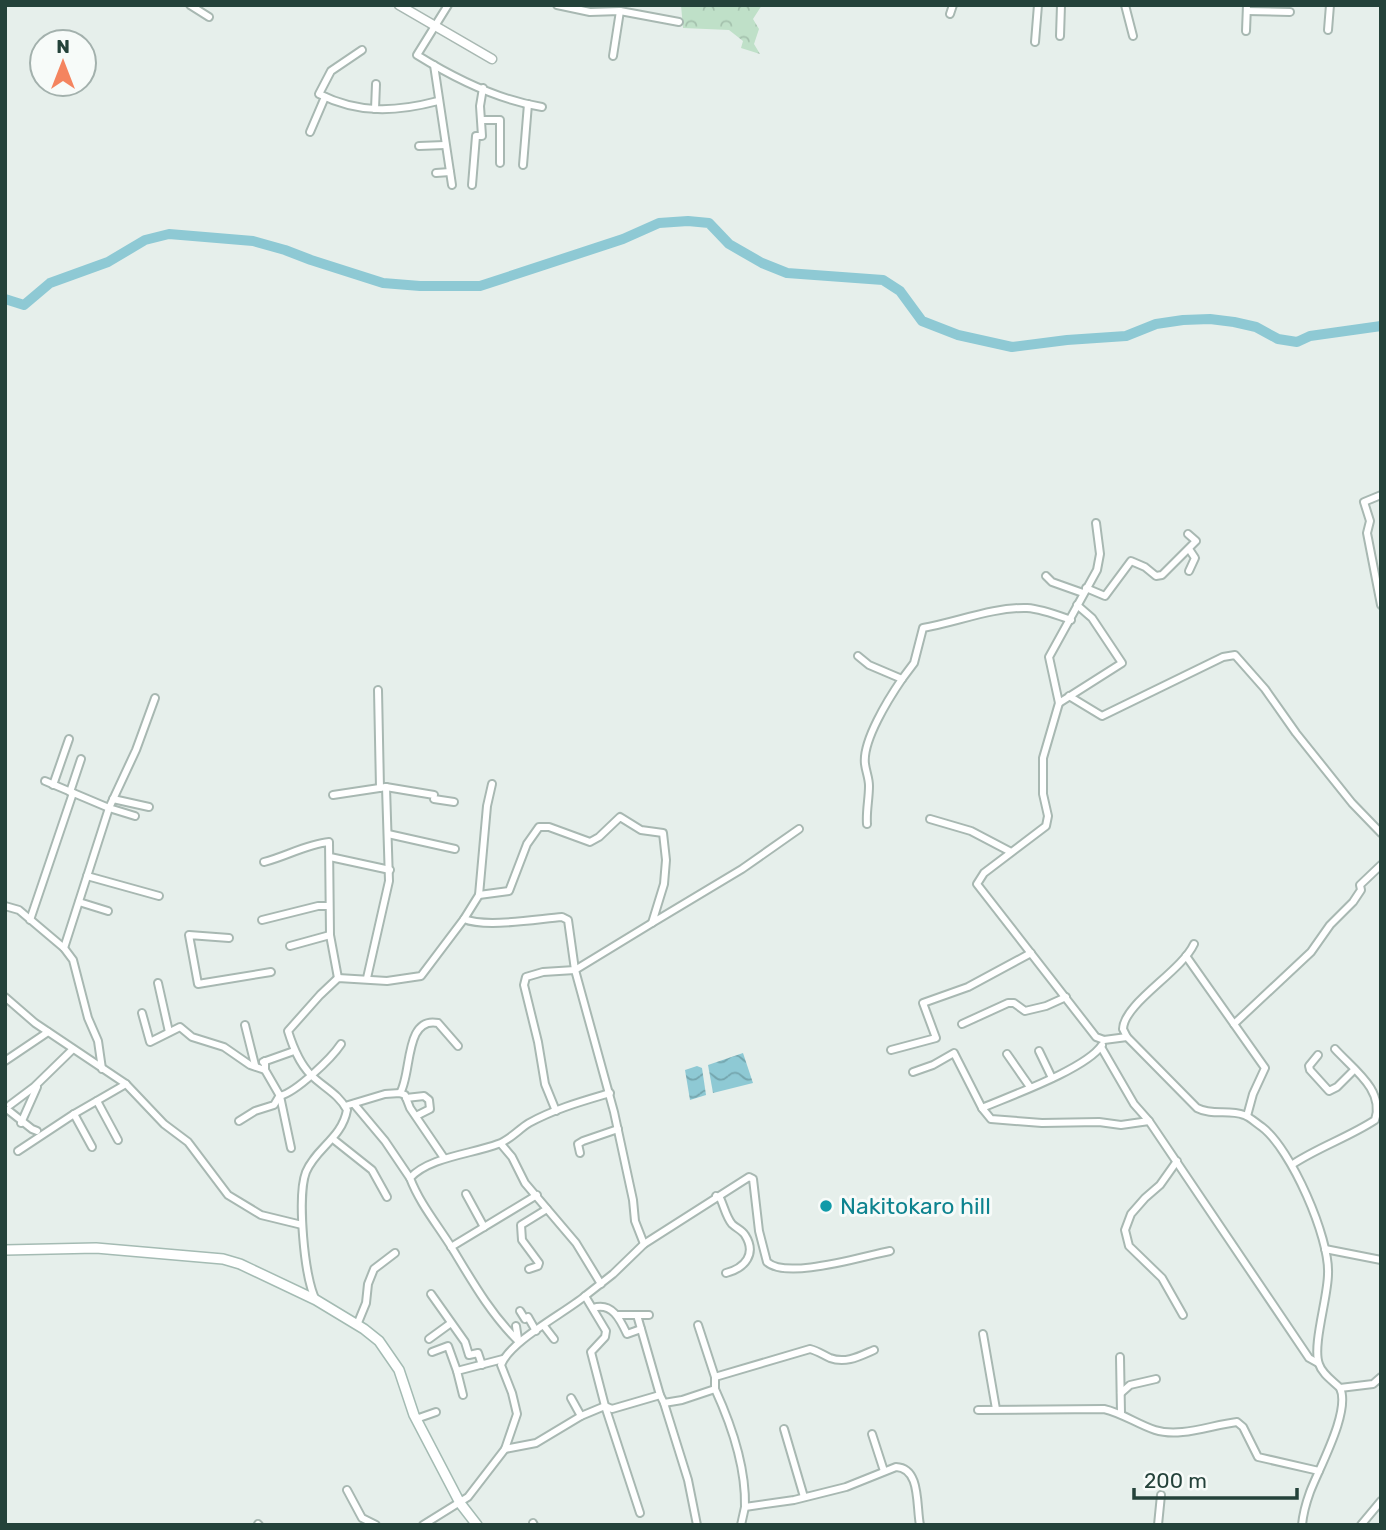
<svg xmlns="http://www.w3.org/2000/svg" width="1386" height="1530" viewBox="0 0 1386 1530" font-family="Rubik,sans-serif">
<defs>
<pattern id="forest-crowns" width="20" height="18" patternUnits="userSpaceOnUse" patternTransform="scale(1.75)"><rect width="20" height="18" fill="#bfe0c8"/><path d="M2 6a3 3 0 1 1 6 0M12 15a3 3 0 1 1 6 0" fill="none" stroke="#a4c1ad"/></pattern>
<pattern id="water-waves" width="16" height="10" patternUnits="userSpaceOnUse" patternTransform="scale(1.75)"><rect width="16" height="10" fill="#8ec9d4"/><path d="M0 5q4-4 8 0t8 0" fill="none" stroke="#74a5ad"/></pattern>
</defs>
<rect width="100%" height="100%" fill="#e6efeb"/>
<!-- forest -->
<path fill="url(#forest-crowns)" d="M681,5H762L753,19L759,29L754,44L760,54L741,48L743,41L729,30L683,28Z"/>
<!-- water -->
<g fill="url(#water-waves)">
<path d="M743,1053L753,1083L713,1093L708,1065Z"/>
<path d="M697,1066L702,1068L706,1095L690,1100L685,1070Z"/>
</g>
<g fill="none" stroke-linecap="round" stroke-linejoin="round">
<!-- river -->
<path stroke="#8ec9d4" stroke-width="10" d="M5,299L24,305L50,283L108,262L145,240L169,234L253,241L285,250L311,260L383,283L420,286H480L623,239L659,223L688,221L709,223L729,244L762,263L787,273L883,280L900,291L922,321L958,335L1012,347L1067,340L1126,336L1156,324L1183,320L1210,319L1234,322L1256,327L1278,339L1297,342L1310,336L1381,326"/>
<defs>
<g id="minor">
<path d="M190,5L209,17"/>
<path d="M448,5L417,55C454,78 499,100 542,107"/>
<path d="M557,5L590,12L620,11L679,22"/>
<path d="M1125,5L1133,36"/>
<path d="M1247,11L1290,12"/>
<path d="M950,14L953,5"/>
<path d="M1328,30L1330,5"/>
<path d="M1246,31L1247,5"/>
<path d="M1060,36L1061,5"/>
<path d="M1035,42L1038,5"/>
<path d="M362,50L331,71L319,94C359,114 396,112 438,101"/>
<path d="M613,56L620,11"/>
<path d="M434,65L452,185"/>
<path d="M375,109L376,84"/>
<path d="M482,120H500V163"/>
<path d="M310,132L325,97"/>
<path d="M419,146L445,145"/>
<path d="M523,165L528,104"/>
<path d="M436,173L450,172"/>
<path d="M472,185L476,136H482L480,106L483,88"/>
<path d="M1381,495L1364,502L1370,521L1367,533L1381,605"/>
<path d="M1096,523L1100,554L1097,570L1049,657L1059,703L1043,758V794L1048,816L1046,826L984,873L977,884L1096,1037L1104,1040L1127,1037"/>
<path d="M1189,549L1195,558L1189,571"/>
<path d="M1046,576L1052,582L1083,593"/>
<path d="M1086,588L1105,596L1131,561L1145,567L1156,576L1162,575L1196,541L1188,534"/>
<path d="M858,656L869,665L902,679C889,698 862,741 865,764C866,772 869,778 869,786C869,799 866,811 867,824"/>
<path d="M902,679L914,663L923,628C957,622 993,607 1027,608C1042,609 1057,615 1071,620"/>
<path d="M378,690L380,788"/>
<path d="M1069,696L1102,716L1223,657L1235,655L1265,689L1296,733L1352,803L1381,833"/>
<path d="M1059,703L1122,663L1092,618L1077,605"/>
<path d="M45,781L109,808L135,816"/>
<path d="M53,785L69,739"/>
<path d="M70,792L81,759"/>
<path d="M333,795L386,787L434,795"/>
<path d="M113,799L149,807"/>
<path d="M434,799L454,802"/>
<path d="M930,819L971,831L1011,852"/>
<path d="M388,834L455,849"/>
<path d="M330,857L390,870"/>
<path d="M264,862C287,856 307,844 329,842L330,935L338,978"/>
<path d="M87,876L159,896"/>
<path d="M479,895L509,891L527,844L539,827H549L590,842L599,837L620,817L641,830L663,833L666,860L664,884L652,923L742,869L799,829"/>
<path d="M79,902L108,911"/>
<path d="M5,906L19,910L64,948L73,960L88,1018L98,1041L102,1069"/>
<path d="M464,919L479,895L487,806L492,784"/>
<path d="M30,920L73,793"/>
<path d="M262,920L318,906H328"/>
<path d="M229,938L189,935L198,984L271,972"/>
<path d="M1194,944C1181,972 1124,1003 1123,1029L1127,1037L1197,1108C1212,1116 1229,1109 1244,1115C1250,1117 1256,1123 1262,1127C1291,1149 1330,1238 1328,1274C1328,1297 1312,1346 1319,1364C1322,1374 1333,1381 1340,1388C1351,1411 1319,1468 1310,1492C1306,1503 1303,1514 1302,1525"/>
<path d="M290,946L330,935"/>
<path d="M64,948L109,808L136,750L155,698"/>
<path d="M1186,956L1265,1068L1253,1094L1247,1116"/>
<path d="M367,978L389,881L386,787"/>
<path d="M158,983L169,1032"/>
<path d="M5,997L35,1023L126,1084L164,1124L188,1142L228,1195L261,1215L302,1225"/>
<path d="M142,1013L150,1042L180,1027L192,1037L224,1047L250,1065L265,1070V1061"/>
<path d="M962,1024L1008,1003H1014L1025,1011L1046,1006L1066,997"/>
<path d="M1234,1024L1311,952L1330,925L1353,902L1361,890L1360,885L1381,865"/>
<path d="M245,1025L255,1065"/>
<path d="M1101,1047L1134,1104L1149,1121L1309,1358L1318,1363"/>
<path d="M891,1050L936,1038L923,1003L968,987L1031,953"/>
<path d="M1039,1051L1052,1078"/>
<path d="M1007,1054L1030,1087"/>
<path d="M1318,1055L1309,1066L1310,1070L1329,1091L1337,1087L1354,1070"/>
<path d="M5,1061L48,1032"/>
<path d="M263,1062L294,1051"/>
<path d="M265,1070L280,1096C296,1092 331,1059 341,1044"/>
<path d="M913,1072L933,1065L954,1053L982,1108L991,1119L1042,1123L1099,1122L1121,1125L1149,1121"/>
<path d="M400,1093C412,1075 404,1016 438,1023L458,1046"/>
<path d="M280,1096L291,1148"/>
<path d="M406,1098L424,1096L429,1100L430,1109L416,1116"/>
<path d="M97,1101L118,1140"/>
<path d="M354,1104L385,1141L410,1178"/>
<path d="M10,1105L34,1087L73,1049"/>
<path d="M345,1106L385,1094L400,1093L405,1095L410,1108L444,1158"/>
<path d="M982,1108C1010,1096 1086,1069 1102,1045"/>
<path d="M8,1110L32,1129L37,1131"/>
<path d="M556,1111L545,1084L538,1042L524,985L526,977L543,972L575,970L652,923"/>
<path d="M74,1114L92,1147"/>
<path d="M239,1121L255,1111L274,1105L280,1095"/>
<path d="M21,1123L37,1087"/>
<path d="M333,1139L372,1170L387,1197"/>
<path d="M501,1144L512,1157L525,1183L576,1243L601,1284"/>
<path d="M18,1151L74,1114L126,1084"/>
<path d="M580,1153L578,1144L583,1141L618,1129"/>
<path d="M1177,1161L1160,1185L1145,1198L1131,1214L1125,1230L1129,1246L1162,1278L1183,1315"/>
<path d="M1293,1164C1319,1147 1349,1137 1375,1120C1385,1090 1353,1069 1335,1049"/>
<path d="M466,1194L484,1227"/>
<path d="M716,1196L720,1198C724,1206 726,1217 732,1224C736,1228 742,1230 745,1235C757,1254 745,1268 726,1273"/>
<path d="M451,1247L537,1195"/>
<path d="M1325,1249L1381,1260"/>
<path d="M529,1269L538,1266L539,1263L522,1240L521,1225L547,1209"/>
<path d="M431,1294L465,1342L469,1355L478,1353L482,1365"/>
<path d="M316,1300C304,1279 297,1195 306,1172C316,1148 342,1138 347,1110C339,1094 323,1087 311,1075C299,1063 293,1047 288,1031L320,995L338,978L387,981L421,976L464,919C486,928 537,919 562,917L568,920L575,970L614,1112L633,1200L635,1221L644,1244"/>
<path d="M593,1308C612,1302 620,1319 627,1334L641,1329"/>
<path d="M520,1311L525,1319L528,1317L536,1331"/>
<path d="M618,1315H649"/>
<path d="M637,1315L660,1395"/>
<path d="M357,1325L366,1303L368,1284L374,1269L395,1253"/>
<path d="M698,1325L715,1377V1389"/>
<path d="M516,1326L518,1339"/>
<path d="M544,1326L554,1339"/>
<path d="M983,1334L996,1409"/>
<path d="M429,1339L451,1323"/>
<path d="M518,1341C490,1313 472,1281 452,1248C437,1224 420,1204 410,1178C429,1157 472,1154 498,1144C510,1140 519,1129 529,1123C554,1109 583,1101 610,1093"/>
<path d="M432,1352L448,1346L457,1371"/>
<path d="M1120,1357L1121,1413"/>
<path d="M715,1377L810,1349C818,1351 823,1355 830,1358C846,1364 860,1356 874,1350"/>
<path d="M1340,1388L1373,1384L1381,1377"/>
<path d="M1121,1393L1130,1385L1156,1379"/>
<path d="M463,1395L457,1371L503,1359"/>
<path d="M571,1398L581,1416"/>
<path d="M664,1403L688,1480L697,1525"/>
<path d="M605,1406L612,1409L660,1395L664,1403L682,1400L715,1389C732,1426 746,1466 745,1507"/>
<path d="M605,1406L640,1513"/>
<path d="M978,1410L1104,1409C1122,1413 1137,1424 1155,1430C1180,1438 1211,1425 1237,1422L1243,1427L1258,1457L1319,1471"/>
<path d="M416,1419L436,1412"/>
<path d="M784,1429L804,1497"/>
<path d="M872,1434L884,1471"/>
<path d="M505,1449L517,1414L512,1393L501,1365C510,1341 563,1314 585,1296"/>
<path d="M347,1490L362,1518L376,1525"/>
<path d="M533,1523L534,1525"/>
<path d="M258,1524L259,1525"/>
<path d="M423,1525L468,1497L505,1449L536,1443L581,1416L605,1406L591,1352L605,1337L606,1331L585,1296L613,1274L644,1244L749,1177L753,1179L759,1231L767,1262C787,1280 863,1256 890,1251"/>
<path d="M741,1525L745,1507L794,1500L846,1487L896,1467C921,1468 916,1506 920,1525"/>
<path d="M1158,1525L1161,1495"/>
<path d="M1361,1525L1381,1501"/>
</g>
<path id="tertiary" d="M399,5L492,59"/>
<path id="secondary" d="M5,1250L96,1248L223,1259L240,1264L316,1300L364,1329L379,1341L399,1370L414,1415L460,1503L477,1525"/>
</defs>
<!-- minor casing -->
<use href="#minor" stroke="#a8b8b2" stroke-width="10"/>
<!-- tertiary casing -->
<use href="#tertiary" stroke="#a8b8b2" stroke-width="11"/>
<!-- secondary casing -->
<use href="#secondary" stroke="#a4bbb3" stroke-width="12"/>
<!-- minor -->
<use href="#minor" stroke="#fff" stroke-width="6"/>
<!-- tertiary -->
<use href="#tertiary" stroke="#fff" stroke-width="8"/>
<!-- secondary -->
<use href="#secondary" stroke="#fff" stroke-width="9"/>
</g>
<!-- markers -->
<circle fill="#0f9aa8" stroke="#f7fbf9" stroke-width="2.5" cx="826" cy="1206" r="7"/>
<g text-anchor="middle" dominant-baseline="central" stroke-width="6" stroke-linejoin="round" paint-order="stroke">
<!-- culture labels -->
<g font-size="23" fill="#0d838f" stroke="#f7fbf9" text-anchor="start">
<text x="840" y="1206">Nakitokaro hill</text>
</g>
</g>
<!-- border -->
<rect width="1386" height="1530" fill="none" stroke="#24423a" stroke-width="14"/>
<!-- north arrow -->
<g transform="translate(63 63)"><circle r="33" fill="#f7fbf9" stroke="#a3b1ad" stroke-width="2"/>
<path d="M0-5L12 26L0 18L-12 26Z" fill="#f4845f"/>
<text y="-10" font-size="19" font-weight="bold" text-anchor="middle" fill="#24423a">N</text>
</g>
<!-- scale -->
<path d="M1134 1488v10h163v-10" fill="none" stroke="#24423a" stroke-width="3.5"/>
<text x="1144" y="1488" font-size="21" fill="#24423a" stroke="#f7fbf9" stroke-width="5" paint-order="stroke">200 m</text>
</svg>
